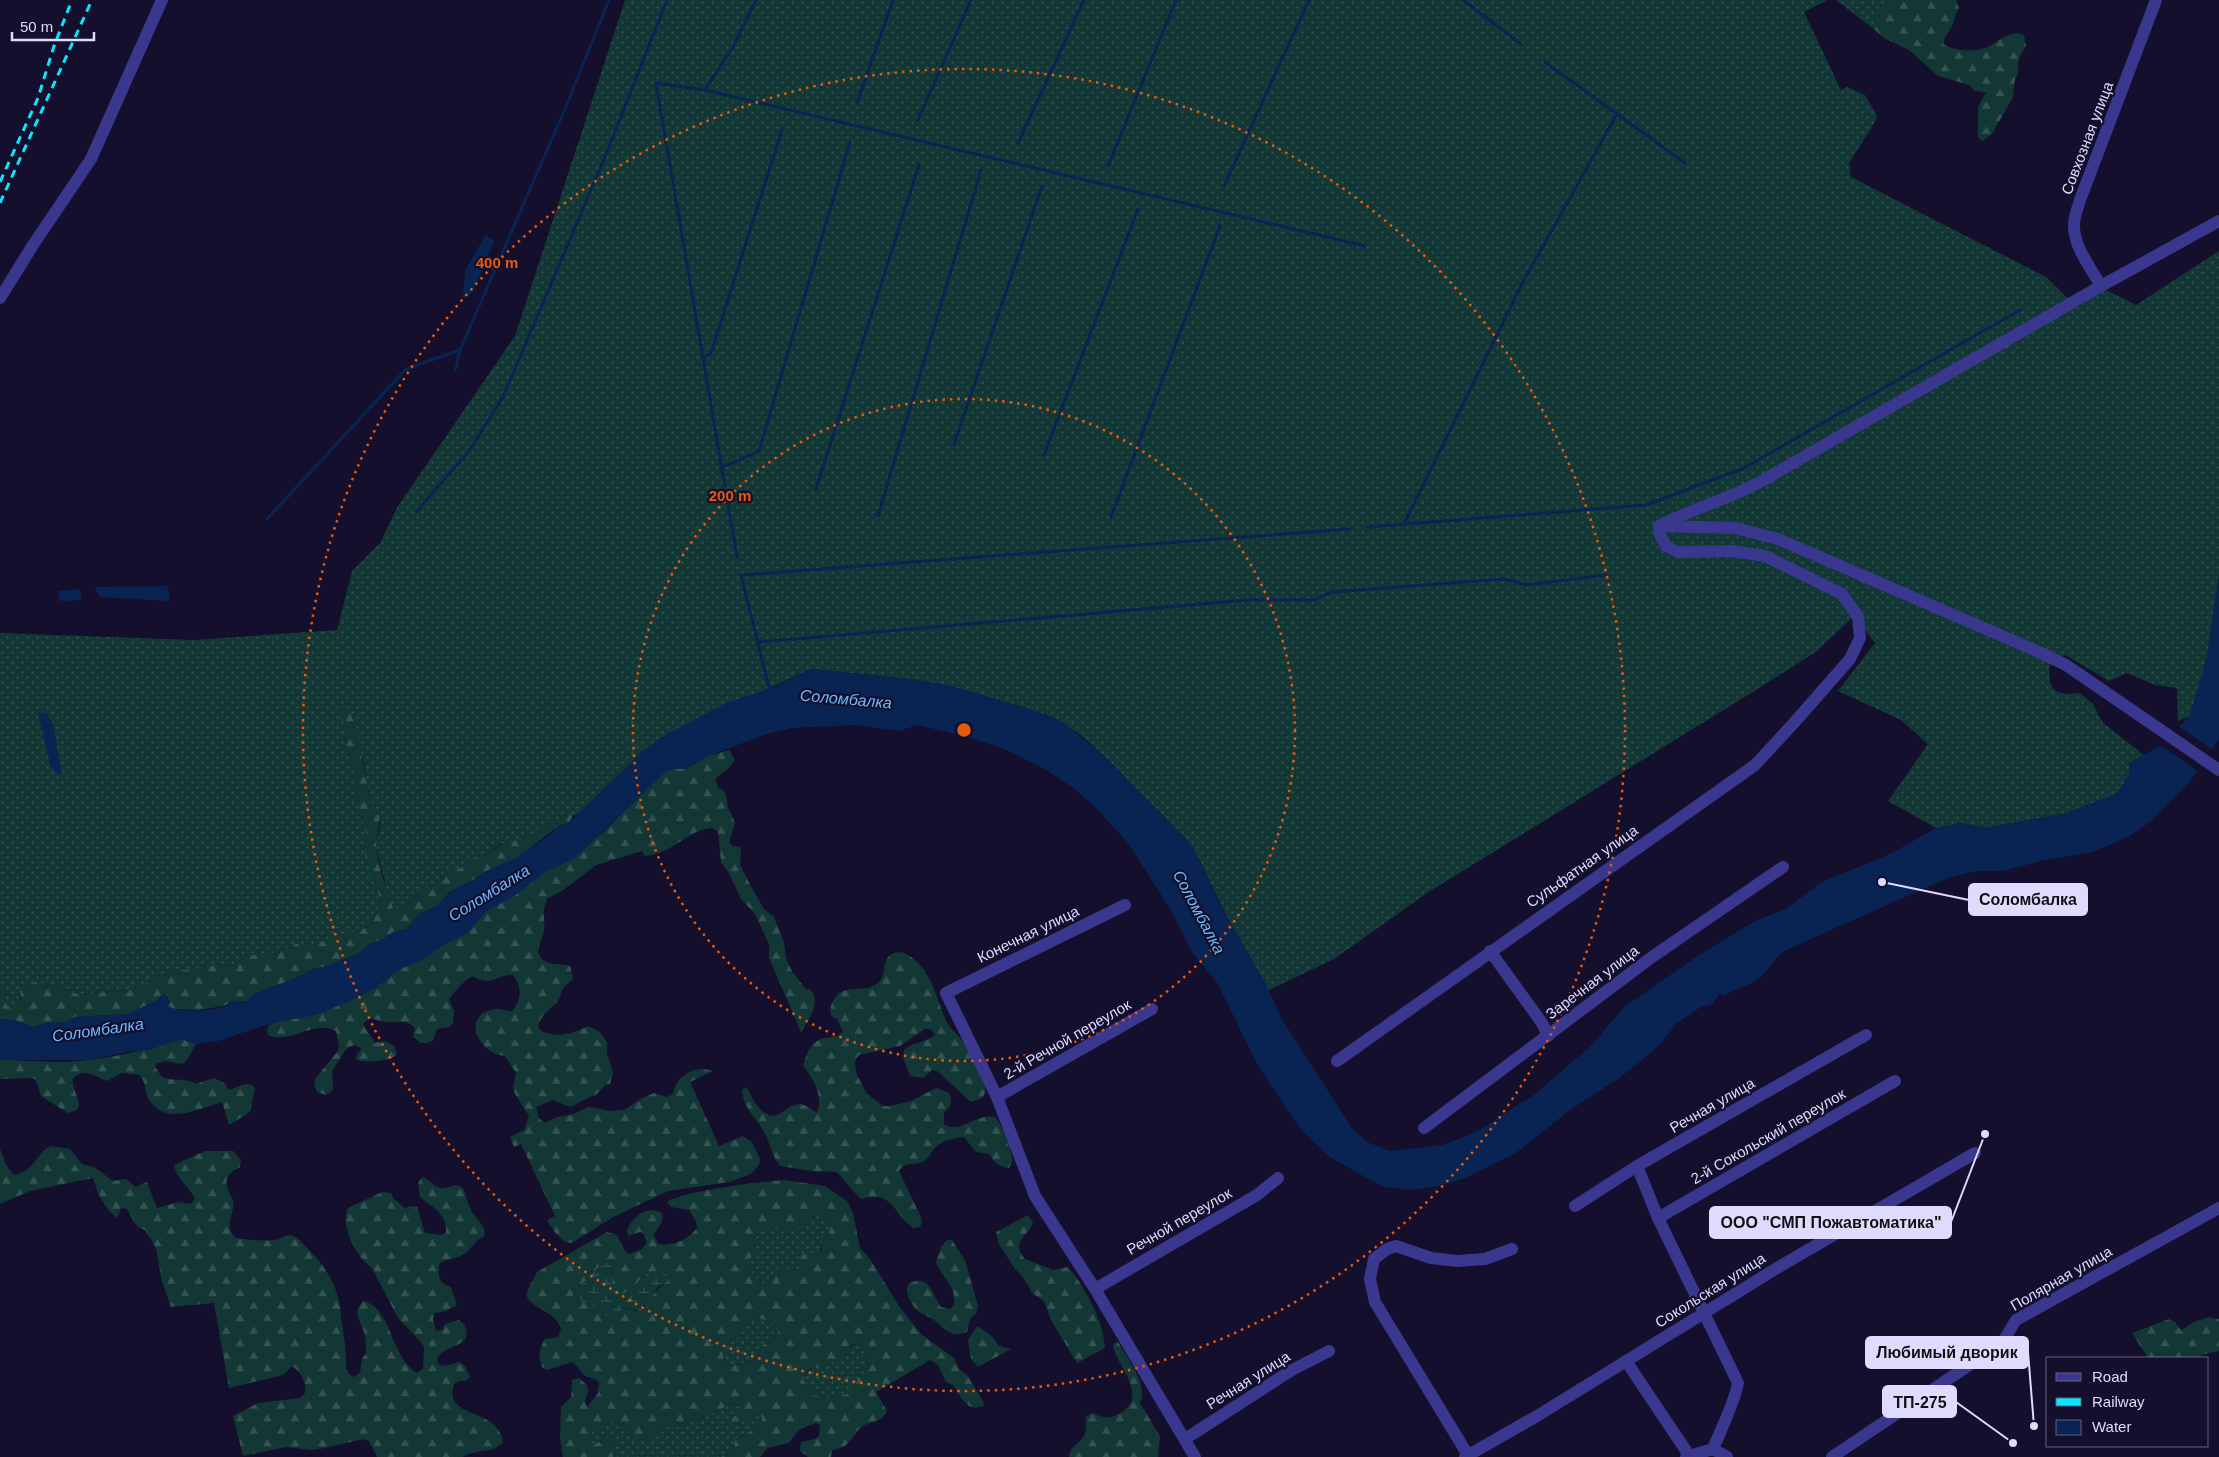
<svg xmlns="http://www.w3.org/2000/svg" width="2219" height="1457" viewBox="0 0 2219 1457" font-family="Helvetica,sans-serif">
<defs>
<pattern id="grass-dots" width="8" height="8" patternUnits="userSpaceOnUse" patternTransform="scale(1.25)"><rect width="8" height="8" fill="#123735"/><path d="M2 2h.1M6 6h.1" fill="none" stroke="#345353" stroke-width="1.8" stroke-linecap="round"/></pattern>
<pattern id="forest-firs" width="22" height="20" patternUnits="userSpaceOnUse" patternTransform="scale(1.25)"><rect width="22" height="20" fill="#123735"/><path d="M5 1l3.5 6h-7zM16 11l3.5 6h-7z" fill="#345353"/></pattern>
<pattern id="wetland-marsh" width="20" height="14" patternUnits="userSpaceOnUse" patternTransform="scale(1.25)"><rect width="20" height="14" fill="#123735"/><path d="M1 5h8M5 5V1M11 12h8M15 12V8" fill="none" stroke="#345353"/></pattern>
</defs>
<rect width="100%" height="100%" fill="#140f2d"/>
<!-- grass -->
<g fill="url(#grass-dots)">
<path d="M625,0H1827L1804,12L1841,90L1847,87L1865,95L1877,116L1875,122L1849,163L1851,177L2046,277L2077,307L2104,289L2136,305L2219,251V575L2207,657L2190,716L2178,721L2177,688L2155,685L2127,673L2109,681L2065,655L2050,663C2047,690 2054,696 2080,693L2093,704L2103,723L2144,755L2129,763L2130,773L2117,794L2067,813L1985,828L1962,823L1936,828L1888,801L1928,744L1901,720L1838,691L1875,643L1854,616L1817,651L1756,690L1427,893L1334,959L1269,990L1229,920L1200,861L1178,831L1108,760L1078,733L1026,708L950,686L911,679L811,669L660,738L615,778L581,812L574,816V814L556,821L525,838L501,844L485,855L470,859L462,867L442,876L410,902L396,909L391,906L376,847L381,820L370,799L363,759L358,748L352,716L344,723L346,744L353,769V783L366,834L364,852L366,861L374,876L379,895L378,911L370,925L359,931L315,944H296L278,952L242,959L232,966L217,964L200,970H173L132,990L78,994L55,986L36,982L27,984L19,994L21,1003C17,1007 12,1009 7,1006L5,1001L7,994L0,991V633L194,640L337,630L352,571L380,543L398,506L515,336Z"/>
<path d="M1836,0H1884L1885,9L1873,19L1875,30Z"/>
<path d="M817,1215H822L830,1220L829,1233L823,1240L820,1252L812,1255L799,1270L771,1277L767,1284H763L752,1273L748,1264L754,1250L753,1240C769,1219 773,1232 792,1228C803,1227 808,1219 817,1215Z"/>
<path d="M756,1318C765,1320 788,1323 774,1339C771,1342 766,1343 763,1346C760,1349 759,1356 755,1360C742,1361 717,1378 725,1346L741,1335L747,1322Z"/>
<path d="M859,1342C865,1347 870,1363 866,1370C864,1374 859,1375 857,1379L855,1388L852,1393L827,1398L815,1395L803,1380L808,1371Z"/>
<path d="M732,1404L738,1405L740,1409L733,1426L756,1415L761,1416L762,1420L757,1428L738,1437L734,1447L721,1457H613L615,1441L613,1437L604,1438L594,1445L588,1438C591,1429 607,1423 616,1422L624,1426L634,1437L657,1435L662,1427L666,1425L680,1427Z"/>
</g>
<!-- forest -->
<g fill="url(#forest-firs)" fill-rule="evenodd">
<path d="M1884,0H1956L1959,8C1955,14 1955,18 1953,24C1950,32 1945,34 1943,44C1954,51 1976,53 1988,47C2000,40 2009,30 2024,35L2026,46L2019,58L2018,73L2015,79L2013,97L1992,134L1982,141L1978,137V107L1986,92H1980L1974,90L1969,85L1938,76L1909,50L1884,38L1875,30L1873,19L1884,9Z"/>
<path d="M346,707L351,713L358,737L370,799L380,817L376,847L381,872L393,908L396,909L410,902L442,876L462,867L470,859L485,855L504,843L525,838L566,814H574L569,823L556,828L517,858L484,873L475,879L450,892L437,906L419,914L407,929L393,932L384,939L369,944L360,953L327,966L311,970L289,981L269,988L252,996L247,1002L233,1001L224,1006L199,1010L173,1009L168,1006L169,1000L161,995L158,1000L128,1014L75,1017L67,1022H52L33,1027L17,1021L0,1019V991L7,994L5,1001L7,1006L12,1008L21,1003L20,991L27,984L36,982L55,986L78,994L132,990L173,970H200L217,964L232,966L247,956L278,952L296,944H315L339,935L359,931L370,925L378,911L379,895L374,876L366,861L364,851L366,834L353,783V769L346,744L342,712Z"/>
<path d="M729,750L735,760L729,768L715,779L718,787L725,792L728,807L735,823L729,842L732,846L741,847L740,865L744,873L763,908L774,917L784,942L786,959L793,973L806,989H810C822,1003 809,1019 801,1032L769,958V944L755,914L741,899L729,873L721,862L718,832L712,828C687,830 671,855 645,856L642,851L596,865L562,891L547,899C542,910 545,919 544,930C543,940 533,951 543,960C550,966 561,963 570,966L573,977C571,982 570,982 566,985C561,989 561,997 557,1002C552,1008 525,1027 547,1033C562,1038 575,1032 588,1026L600,1032L607,1042V1054L613,1072L610,1084L605,1085L597,1094L570,1107L553,1100L536,1107L539,1118L545,1123L557,1117L570,1115L590,1107L611,1111L624,1110L641,1099L654,1093L667,1097L673,1094C676,1075 695,1065 713,1071L690,1082L719,1146L743,1136L752,1142L760,1159L759,1165L751,1174L729,1182L668,1191L613,1217L572,1243C561,1243 552,1229 547,1220L555,1216L521,1144L514,1147L510,1137L524,1130L529,1116L515,1094L513,1087L516,1073L505,1056C502,1055 497,1055 494,1053C472,1042 466,1012 497,1009C501,1009 507,1011 512,1011C522,1000 522,986 513,975C496,974 492,988 473,976C465,980 453,992 449,1000L454,1011L453,1023L449,1027L437,1029L433,1040L428,1043H421L413,1037L415,1028C405,1018 396,1024 385,1022C380,1021 373,1018 369,1019C366,1020 365,1022 363,1024L375,1043L385,1041L394,1046L397,1054C391,1062 365,1063 357,1060L356,1056L362,1048L354,1045L346,1049L332,1071L333,1090L326,1095L317,1092L314,1084L315,1079L338,1051L339,1046L336,1031C314,1019 291,1045 268,1035L267,1031L268,1026L601,834L664,772L673,769H685L708,756Z"/>
<path d="M901,952C930,961 936,999 947,1023C951,1030 956,1032 960,1038C967,1045 983,1077 985,1087C986,1091 985,1095 982,1098L971,1102L937,1071L932,1070L923,1078L910,1076L903,1057L904,1050C914,1041 925,1043 935,1035L931,1029H925L900,1046L859,1055L855,1060L856,1073L867,1094L883,1106H890L911,1101L936,1088L949,1093C952,1101 952,1107 944,1112V1124C960,1135 975,1113 995,1117C1002,1124 1010,1148 1012,1157C1013,1162 1011,1165 1009,1168C999,1167 994,1162 989,1154L976,1152L964,1137C955,1138 944,1140 937,1146C931,1150 931,1157 924,1161C914,1167 906,1160 899,1171L921,1217L922,1222L920,1227L914,1228C892,1215 895,1190 862,1199C856,1196 843,1178 837,1172L811,1171L780,1166C772,1156 770,1144 765,1134C757,1117 744,1111 742,1090L746,1087C751,1093 753,1101 758,1107C778,1128 781,1106 799,1104C806,1104 811,1110 817,1112C824,1098 813,1077 803,1066C806,1055 811,1041 824,1038C833,1037 836,1037 843,1032L837,1019L831,1016C830,1010 830,1007 833,1001C842,983 861,993 875,985C892,976 875,954 901,952Z"/>
<path d="M181,1039L197,1044C191,1050 190,1060 182,1064L165,1061L157,1063L155,1067L162,1077C174,1082 186,1077 196,1084L214,1078L224,1083L229,1090C238,1088 248,1079 255,1088L250,1112L229,1125L222,1102C198,1109 167,1126 149,1100C144,1091 147,1082 139,1075L122,1073L107,1081C95,1076 85,1068 73,1078C71,1088 79,1096 79,1106L77,1110L68,1113L41,1096L36,1080L32,1078L0,1079V1060C26,1060 63,1064 88,1060C120,1056 151,1049 181,1039Z"/>
<path d="M51,1146L70,1149L82,1164L94,1167L113,1181L126,1179L135,1187L147,1182L157,1208L178,1202L191,1204L195,1198C188,1186 176,1178 174,1165L205,1151H233L241,1160L240,1167C235,1170 228,1173 227,1179C225,1188 231,1194 233,1201C235,1214 223,1226 235,1237C238,1240 270,1241 276,1240C281,1239 284,1235 290,1235C298,1236 303,1244 308,1249C322,1262 335,1282 339,1301C341,1308 340,1316 342,1323C344,1338 347,1354 346,1369L349,1374L354,1377L360,1373L362,1359L366,1353C366,1346 366,1338 364,1332C360,1319 352,1313 363,1301C392,1307 390,1357 417,1373L423,1369L424,1347L421,1342L398,1318L372,1268C356,1257 340,1226 348,1208L382,1192L391,1193L394,1199L405,1208L411,1206L417,1207L425,1233L440,1235L446,1233C447,1213 433,1208 420,1197L418,1183L422,1177C430,1179 433,1186 440,1188C445,1189 452,1186 457,1185L463,1188C466,1196 468,1205 472,1212C477,1221 487,1225 484,1237C474,1240 471,1251 462,1255C454,1260 446,1258 439,1264V1276L442,1283L451,1287L457,1305L446,1311L434,1313L433,1319L436,1331L442,1330L445,1324L459,1320L464,1324C476,1348 445,1343 437,1359L439,1365L445,1366L459,1362L465,1366L470,1377L465,1381H459L454,1384C443,1421 498,1406 503,1442C493,1455 475,1448 463,1457H377L369,1441L363,1439L325,1448L311,1450L286,1447L243,1456L233,1416L258,1403L300,1398L305,1393C307,1383 301,1372 292,1366L283,1375L229,1388L214,1303L171,1307L162,1282L156,1248L145,1230L138,1227L134,1222L127,1209L121,1208L117,1218C103,1207 98,1194 93,1178L30,1191L0,1204V1149L6,1165L14,1175C38,1169 35,1153 51,1146Z"/>
<path d="M785,1180L825,1186L847,1201L853,1213L860,1248L870,1259L899,1306L921,1334L954,1358L959,1369L967,1375L984,1403L983,1406L975,1408L969,1406L962,1399L954,1386L946,1382L938,1365L930,1360L876,1392L887,1411C883,1421 874,1421 865,1425C856,1429 853,1439 846,1445C843,1448 836,1449 832,1451L831,1457H808L800,1451L801,1442L815,1439L819,1436L820,1425L816,1423L800,1429L788,1443L768,1448L760,1457H721L734,1447L735,1439L757,1428L762,1420L761,1416L756,1415L734,1426L730,1423C732,1417 738,1415 740,1409L738,1405L732,1404L680,1427L666,1425L662,1427L657,1435L648,1440L634,1437L624,1426L616,1422L606,1424L590,1434L588,1438L594,1445L604,1438L613,1437L615,1441L613,1457H563L560,1439L561,1407L571,1397L572,1380L579,1378L588,1386V1392L585,1401L587,1407L598,1393L599,1383L597,1380L585,1376L573,1362L547,1370L542,1367C538,1356 539,1349 545,1339L558,1337L561,1330C557,1311 536,1312 527,1297C526,1288 534,1280 537,1272L607,1232L617,1235L624,1249L629,1254L642,1249L647,1243L643,1233L640,1232L628,1236L627,1230C634,1216 646,1205 662,1213C665,1223 657,1227 654,1235L658,1244C675,1246 687,1240 697,1228L696,1221L689,1210L671,1207L667,1202C683,1191 763,1181 785,1180ZM817,1215H822L830,1220L829,1233L823,1240L821,1252L804,1254L801,1257L799,1270L786,1273L782,1270L774,1274L767,1284H763L752,1273L748,1264L754,1250L753,1240C771,1217 777,1234 797,1228C805,1226 809,1218 817,1215ZM608,1262L613,1269L611,1281L615,1290L623,1294L632,1290L644,1275L664,1284L646,1300L644,1308L636,1311L623,1308L617,1318H608C597,1305 581,1304 573,1295L574,1290C588,1282 595,1266 608,1262ZM756,1318C765,1320 788,1323 774,1339C771,1342 766,1343 763,1345C760,1349 759,1356 756,1360C742,1361 717,1378 725,1346L741,1335L747,1322ZM859,1342C865,1347 870,1363 866,1370C864,1374 859,1375 857,1379L855,1388L852,1393L827,1398L815,1395L803,1380L808,1370L836,1361L850,1346Z"/>
<path d="M1028,1215L1033,1222C1028,1238 1010,1240 1025,1259L1053,1270L1068,1267C1085,1286 1104,1323 1105,1348L1077,1363L1051,1320L1044,1301L1032,1293L1025,1279L1015,1269L999,1244L996,1232Z"/>
<path d="M947,1240H952L965,1260L978,1306L976,1314L970,1319L967,1332C951,1339 944,1328 934,1320C929,1316 922,1315 917,1310C909,1302 899,1282 917,1281C919,1280 925,1282 927,1284C933,1289 936,1301 941,1307L950,1309L954,1305C957,1288 942,1277 936,1262L941,1247Z"/>
<path d="M2208,1317L2219,1319V1351L2208,1353L2196,1358H2148L2132,1333L2169,1319L2175,1322L2181,1330L2194,1322Z"/>
<path d="M977,1326L992,1336L999,1346L1011,1349L978,1367L971,1359L968,1340Z"/>
<path d="M1118,1342C1127,1357 1149,1385 1140,1403L1160,1436L1158,1457H1069C1070,1444 1082,1444 1085,1433C1087,1428 1085,1421 1086,1416L1093,1413C1104,1419 1111,1419 1122,1412C1148,1396 1118,1366 1113,1347L1114,1343Z"/>
</g>
<!-- wetland -->
<path fill="url(#wetland-marsh)" d="M608,1262L612,1265C613,1277 608,1288 623,1294C638,1287 642,1269 662,1271L668,1277V1281L657,1288L653,1296L646,1300L641,1311L623,1308L617,1318H608C597,1305 581,1304 573,1295L574,1290C588,1282 595,1266 608,1262Z"/>
<!-- water -->
<g fill="#092452">
<path d="M486,235L494,241L473,292L463,300L465,270Z"/>
<path d="M2219,575V739L2188,784L2150,822L2140,829L2128,837L2093,852L2041,861L2003,871H1976L1950,877L1786,950C1772,959 1768,972 1758,979C1747,987 1735,988 1725,996L1720,993L1712,1004L1699,1008L1676,1024L1661,1043L1641,1061L1618,1079L1570,1110L1516,1153L1465,1178L1439,1186L1411,1190L1383,1187L1331,1158L1301,1130L1257,1064L1218,984L1192,952L1171,910L1128,843L1096,808L1072,787L1045,769L1002,748L960,735L917,725L899,731L856,725L791,728L767,734L708,756L685,769H673L665,772L575,858L544,873L516,895L485,912L469,932L442,946L422,960L398,970L376,988L353,1000L316,1015L272,1023L218,1041L197,1044L181,1039L149,1050L128,1052L87,1060H0V1019L17,1021L33,1027L52,1022H67L75,1017L128,1014L158,1000L163,994L168,997V1006C177,1013 215,1011 226,1006C229,1004 232,1001 236,1000L242,1003L247,1002L252,996L269,988L289,981L311,970L327,966L360,953L369,944L384,939L393,932L407,929L419,914L437,906L453,890L475,879L486,871L516,858L551,834L558,826L569,823L644,750L660,738L726,703L772,688L811,669L911,679L951,686L1045,714L1063,722L1108,760L1191,844L1229,920L1269,990L1281,1018L1352,1128L1367,1142L1390,1151L1442,1145L1464,1137L1481,1129L1535,1094L1591,1046L1623,1008L1696,957L1755,921L1786,909L1820,883L1892,853L1936,828L1962,823L1985,828L2067,813L2117,794L2130,773L2129,763L2160,746L2190,716L2207,657Z"/>
<path d="M168,586L170,601L100,597L95,587Z"/>
<path d="M80,589L82,600L60,601L58,591Z"/>
<path d="M38,712L46,713L53,724L62,776L51,768Z"/>
</g>
<!-- pier -->
<path fill="#140f2d" d="M2177,725L2214,751L2200,773L2159,744Z"/>
<g fill="none" stroke-linecap="round" stroke-linejoin="round">
<!-- stream -->
<g stroke="#092452" stroke-width="3">
<path d="M1463,0L1521,44"/>
<path d="M1545,62L1685,163"/>
<path d="M705,90L733,47L756,0"/>
<path d="M857,103L893,0"/>
<path d="M918,120L971,0"/>
<path d="M1018,143L1084,0"/>
<path d="M1108,166L1176,0"/>
<path d="M1224,186L1309,0"/>
<path d="M703,359L711,353L782,130"/>
<path d="M455,371L460,350L565,109L609,0"/>
<path d="M954,444L1042,186"/>
<path d="M1044,455L1138,209"/>
<path d="M721,468L759,451L850,142"/>
<path d="M816,489L919,165"/>
<path d="M417,511L469,451L503,397L605,157L667,0"/>
<path d="M878,516L981,170"/>
<path d="M1111,517L1220,226"/>
<path d="M267,519L406,369L460,350"/>
<path d="M1404,524L1524,280L1617,114"/>
<path d="M1368,527L1646,505L1744,468L2020,310"/>
<path d="M737,557L656,83L705,90L1365,246"/>
<path d="M758,642L1248,600H1314L1332,592L1505,579L1527,585L1605,575"/>
<path d="M770,692L741,575L1350,529"/>
</g>
<!-- minor -->
<g stroke="#3a378e" stroke-width="12">
<path d="M2101,286C2091,268 2073,246 2074,224C2074,216 2078,208 2080,200L2156,0"/>
<path d="M0,298L33,245L91,159L162,0"/>
<path d="M1659,526L1735,528L1778,539L2039,652L2066,665L2219,770"/>
<path d="M1125,905L946,993L997,1097L1035,1196L1095,1289L1195,1457"/>
<path d="M1490,951L1542,1023L1548,1036"/>
<path d="M1337,1061L1755,765L1793,724L1850,659L1860,638L1858,617L1842,594L1765,556L1732,551L1678,552L1666,546L1660,535L1659,526C1692,509 1728,499 1760,482L2101,286L2219,221"/>
<path d="M997,1097L1152,1009"/>
<path d="M1424,1128L1652,957L1783,867"/>
<path d="M1637,1166L1658,1218L1738,1383C1734,1404 1721,1429 1713,1449L1686,1457"/>
<path d="M1575,1206L1637,1166L1866,1035"/>
<path d="M1658,1218L1895,1081"/>
<path d="M1095,1289L1257,1195L1278,1178"/>
<path d="M1626,1361L1689,1455"/>
<path d="M1185,1439L1292,1370L1329,1351"/>
<path d="M1713,1449L1727,1457"/>
<path d="M1468,1455L1375,1302L1370,1279L1374,1259L1387,1249L1396,1246L1431,1258L1457,1261L1485,1259L1512,1249"/>
<path d="M1465,1457L1537,1416L1777,1268L1975,1153"/>
<path d="M1832,1457L2002,1343L2016,1320L2219,1208"/>
</g>
<!-- rail -->
<g stroke="#07e8ff" stroke-width="3" stroke-dasharray="8 6" stroke-linecap="butt">
<path d="M0,182L38,98L54,46L72,0"/>
<path d="M0,203L92,0"/>
</g>
</g>
<!-- distance rings -->
<g fill="none" stroke="#e8590c" stroke-width="2.5" stroke-dasharray="2.5 5">
<circle cx="964" cy="730" r="331"/>
<circle cx="964" cy="730" r="661"/>
</g>
<g text-anchor="middle" dominant-baseline="central" stroke-width="4.5" stroke-linejoin="round" paint-order="stroke">
<!-- street labels -->
<g font-size="15" fill="#dfdbff" stroke="#140f2d">
<text transform="translate(2087 138) rotate(-69)">Совхозная улица</text>
<text transform="translate(1582 866) rotate(-35)">Сульфатная улица</text>
<text transform="translate(1028 934) rotate(-26)">Конечная улица</text>
<text transform="translate(1592 982) rotate(-37)">Заречная улица</text>
<text transform="translate(1067 1039) rotate(-30)">2-й Речной переулок</text>
<text transform="translate(1712 1105) rotate(-30)">Речная улица</text>
<text transform="translate(1768 1136) rotate(-30)">2-й Сокольский переулок</text>
<text transform="translate(1179 1221) rotate(-30)">Речной переулок</text>
<text transform="translate(2061 1278) rotate(-30)">Полярная улица</text>
<text transform="translate(1710 1290) rotate(-32)">Сокольская улица</text>
<text transform="translate(1248 1380) rotate(-32)">Речная улица</text>
</g>
<!-- water labels -->
<g font-size="16" font-style="italic" fill="#69bbff" stroke="#140f2d">
<text transform="translate(846 699) rotate(5)">Соломбалка</text>
<text transform="translate(489 893) rotate(-32)">Соломбалка</text>
<text transform="translate(1199 912) rotate(62)">Соломбалка</text>
<text transform="translate(98 1030) rotate(-8)">Соломбалка</text>
</g>
</g>
<circle cx="964" cy="730" r="8" fill="#e8590c" stroke="#140f2d" stroke-width="2.5"/>
<g font-size="15" text-anchor="middle" font-weight="bold" fill="#e8590c" stroke="#140f2d" stroke-width="4.5" stroke-linejoin="round" paint-order="stroke">
<text x="497" y="268">400 m</text>
<text x="730" y="501">200 m</text>
</g>
<!-- callouts -->
<path fill="none" stroke="#dfdbff" stroke-width="2" d="M1882 882L1969 900M1985 1134L1951 1222M2034 1426L2028 1352M2013 1443L1956 1402"/>
<g fill="#dfdbff" stroke="#140f2d" stroke-width="2">
<circle cx="1882" cy="882" r="5"/>
<circle cx="1985" cy="1134" r="5"/>
<circle cx="2034" cy="1426" r="5"/>
<circle cx="2013" cy="1443" r="5"/>
</g>
<g fill="#dfdbff" stroke="#dfdbff" stroke-width="2">
<rect x="1969" y="884" width="118" height="31" rx="5"/>
<rect x="1710" y="1207" width="241" height="31" rx="5"/>
<rect x="1866" y="1337" width="162" height="31" rx="5"/>
<rect x="1883" y="1386" width="73" height="31" rx="5"/>
</g>
<g font-size="16" text-anchor="middle" font-weight="bold" fill="#111">
<text x="2028" y="905">Соломбалка</text>
<text x="1831" y="1228">ООО "СМП Пожавтоматика"</text>
<text x="1947" y="1358">Любимый дворик</text>
<text x="1920" y="1408">ТП-275</text>
</g>
<!-- legend -->
<rect x="2046" y="1357" width="162" height="90" fill="#140f2d" stroke="#656181"/>
<rect x="2056" y="1373" width="25" height="8" fill="#3a378e" stroke="#656181"/>
<text x="2092" y="1382" font-size="15" fill="#dfdbff">Road</text>
<rect x="2056" y="1398" width="25" height="8" fill="#07e8ff" stroke="#656181"/>
<text x="2092" y="1407" font-size="15" fill="#dfdbff">Railway</text>
<rect x="2056" y="1420" width="25" height="15" fill="#092452" stroke="#656181"/>
<text x="2092" y="1432" font-size="15" fill="#dfdbff">Water</text>
<!-- scale -->
<path d="M12 32v8h82v-8" fill="none" stroke="#dfdbff" stroke-width="2.5"/>
<text x="20" y="32" font-size="15" fill="#dfdbff" stroke="#140f2d" stroke-width="4" paint-order="stroke">50 m</text>
</svg>
